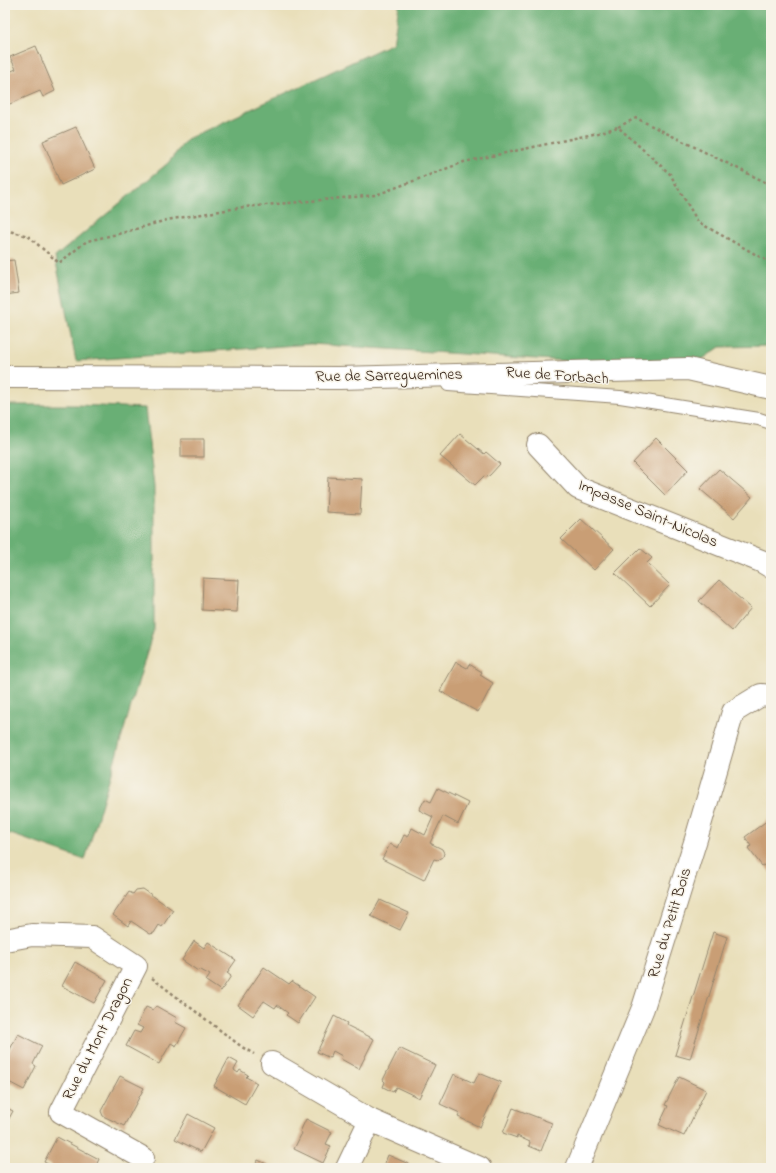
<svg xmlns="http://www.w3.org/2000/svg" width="776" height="1173" viewBox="0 0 776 1173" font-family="'Indie Flower',sans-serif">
<rect width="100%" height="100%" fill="#f7f3e8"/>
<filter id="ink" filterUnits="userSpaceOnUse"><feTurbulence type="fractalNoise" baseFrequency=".025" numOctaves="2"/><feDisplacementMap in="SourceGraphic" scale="8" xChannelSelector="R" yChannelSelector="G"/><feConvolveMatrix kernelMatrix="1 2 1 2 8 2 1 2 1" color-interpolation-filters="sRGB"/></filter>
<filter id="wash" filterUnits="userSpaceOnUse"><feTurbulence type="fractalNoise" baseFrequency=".012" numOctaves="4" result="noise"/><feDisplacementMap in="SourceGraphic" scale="16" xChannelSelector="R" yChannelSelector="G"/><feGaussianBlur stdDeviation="0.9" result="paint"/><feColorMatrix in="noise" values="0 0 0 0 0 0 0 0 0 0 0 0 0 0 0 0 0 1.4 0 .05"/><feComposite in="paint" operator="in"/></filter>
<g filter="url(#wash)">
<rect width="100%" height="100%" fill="#e9dfba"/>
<!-- forest -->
<g fill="#69af74" stroke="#526c49">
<path d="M399,5H771V346L720,347L688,369L311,344L76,361L55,257L168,163L187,139L393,43Z"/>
<path d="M5,405H77L145,408L154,487V629L85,860L5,832Z"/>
</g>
<g id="blocks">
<!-- building -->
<g fill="#c99e74">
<path d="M36,46L55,91L43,97L40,91L5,106V74L16,69L10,57Z"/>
<path d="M76,127L95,169L61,185L43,141Z"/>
<path d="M14,260L19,293L5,295V261Z"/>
<path d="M460,434L484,454L486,452L500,464L490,475L487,477L484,476L475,485L440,456Z"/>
<path d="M656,438L688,470L665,495L633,463Z"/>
<rect x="181" y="439" width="23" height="18"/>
<path d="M719,469L752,497L734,518L700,489Z"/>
<path d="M328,477L362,479L360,514L326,512Z"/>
<path d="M581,519L614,549L594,570L561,539Z"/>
<path d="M640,548L652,558L647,563L670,585L650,606L615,573Z"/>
<path d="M203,578L239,580L237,612L202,610Z"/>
<path d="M719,580L751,608L732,631L699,601Z"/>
<path d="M456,662L467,668L469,664L482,672L480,675L493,683L478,712L440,691Z"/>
<path d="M438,788L468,803L458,824L443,816L430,843L442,849L444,853L443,857L438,860L434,859L424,880L382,859L390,844L398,848L404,835L408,837L412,828L425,835L433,817L419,810L425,799L431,802Z"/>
<path d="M768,820L771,824V873L764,865L762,866L748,848L751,846L745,837Z"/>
<path d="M143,889L173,910L162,927L159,925L154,933L150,934L131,921L128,926L113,915L129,892L133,894L136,890Z"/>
<path d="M380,900L409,913L400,930L371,916Z"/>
<path d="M713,932L727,937L690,1059L675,1055Z"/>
<path d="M194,941L204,948L208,942L236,960L227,973L231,976L221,991L206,981L210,975L199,969L198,971L182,960Z"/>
<path d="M75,962L107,980L94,1003L62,986Z"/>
<path d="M264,967L289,984L292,981L315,997L298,1023L286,1015L288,1013L277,1005L275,1008L264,1001L253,1016L238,1005Z"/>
<path d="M156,1006L177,1018L175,1022L186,1028L176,1046L171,1043L159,1064L126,1046L134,1031L140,1033L143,1028L137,1025L146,1007L153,1010Z"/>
<path d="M334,1016L347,1023L346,1025L374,1039L359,1069L341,1059L342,1056L333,1051L330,1058L317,1052Z"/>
<path d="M18,1034L42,1046L33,1064L36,1066L24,1090L5,1080V1059Z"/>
<path d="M399,1048L435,1065L419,1098L396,1087L393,1092L383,1087L385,1082L383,1080Z"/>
<path d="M229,1058L238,1063L234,1070L238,1073L240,1070L248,1075L246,1077L257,1083L245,1104L214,1086Z"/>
<path d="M479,1073L501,1082L480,1127L458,1117L460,1113L440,1104L454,1074L474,1083Z"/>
<path d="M120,1076L144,1088L124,1126L103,1116L101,1111Z"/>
<path d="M679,1077L706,1090L684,1136L659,1125L668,1106L665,1105Z"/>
<path d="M5,1107L13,1111L5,1126Z"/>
<path d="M513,1108L552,1123L541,1151L529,1146L530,1142L517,1136V1138L503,1133Z"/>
<path d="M188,1114L214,1128L201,1152L175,1139Z"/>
<path d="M306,1119L332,1132L326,1144L331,1146L323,1163L294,1149L302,1133L300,1132Z"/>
<path d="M57,1137L99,1159L95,1168H56L44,1162Z"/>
<path d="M388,1155L418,1168H383Z"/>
<path d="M258,1160L275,1168H254Z"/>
</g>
</g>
</g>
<g filter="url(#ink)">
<use href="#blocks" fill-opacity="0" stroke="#92846c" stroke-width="1"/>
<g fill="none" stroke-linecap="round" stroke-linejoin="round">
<defs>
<path id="lane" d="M448,385L620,397L759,419L771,423"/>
<g id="street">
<path d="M538,445L578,488L761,561L771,567"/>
<path d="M5,940L32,935L92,937L136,966L61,1112L143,1158"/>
<path d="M272,1063L370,1120L480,1168"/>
<path d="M347,1168L370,1120"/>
<path d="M577,1168L643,1008L696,839L733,712L761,695L771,696"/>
</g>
<path id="secondary" d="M5,377L339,378L688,369L771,388"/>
</defs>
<!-- lane casing -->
<use href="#lane" stroke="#92846c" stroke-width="14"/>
<!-- street casing -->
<use href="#street" stroke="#92846c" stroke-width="24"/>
<!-- secondary casing -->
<use href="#secondary" stroke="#92846c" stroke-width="24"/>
<!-- path -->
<g stroke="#92846c" stroke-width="2.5" stroke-dasharray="3 3" stroke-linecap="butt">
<path d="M618,127L636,118L771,185"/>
<path d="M5,230L28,236L59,263L87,241L122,233L167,220L244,207L376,195L464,162L598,133L618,127L670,174L698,222L771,263"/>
<path d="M152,978L242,1047L254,1054"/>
</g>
<!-- lane -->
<use href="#lane" stroke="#fff" stroke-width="12"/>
<!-- street -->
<use href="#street" stroke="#fff" stroke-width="22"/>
<!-- secondary -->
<use href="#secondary" stroke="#fff" stroke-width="22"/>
</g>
</g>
<g text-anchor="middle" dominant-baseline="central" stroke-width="3" stroke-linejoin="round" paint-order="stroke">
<!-- street labels -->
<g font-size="16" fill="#3b2a1e" stroke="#f7f3e8">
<text transform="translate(389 376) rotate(-1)">Rue de Sarreguemines</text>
<text transform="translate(557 376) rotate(4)">Rue de Forbach</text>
<text transform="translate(648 514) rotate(23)">Impasse Saint-Nicolas</text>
<text transform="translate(670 923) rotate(-73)">Rue du Petit Bois</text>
<text transform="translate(98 1039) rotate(-63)">Rue du Mont Dragon</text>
</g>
</g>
<!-- margin -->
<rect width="776" height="1173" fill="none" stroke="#f7f3e8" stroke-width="20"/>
</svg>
